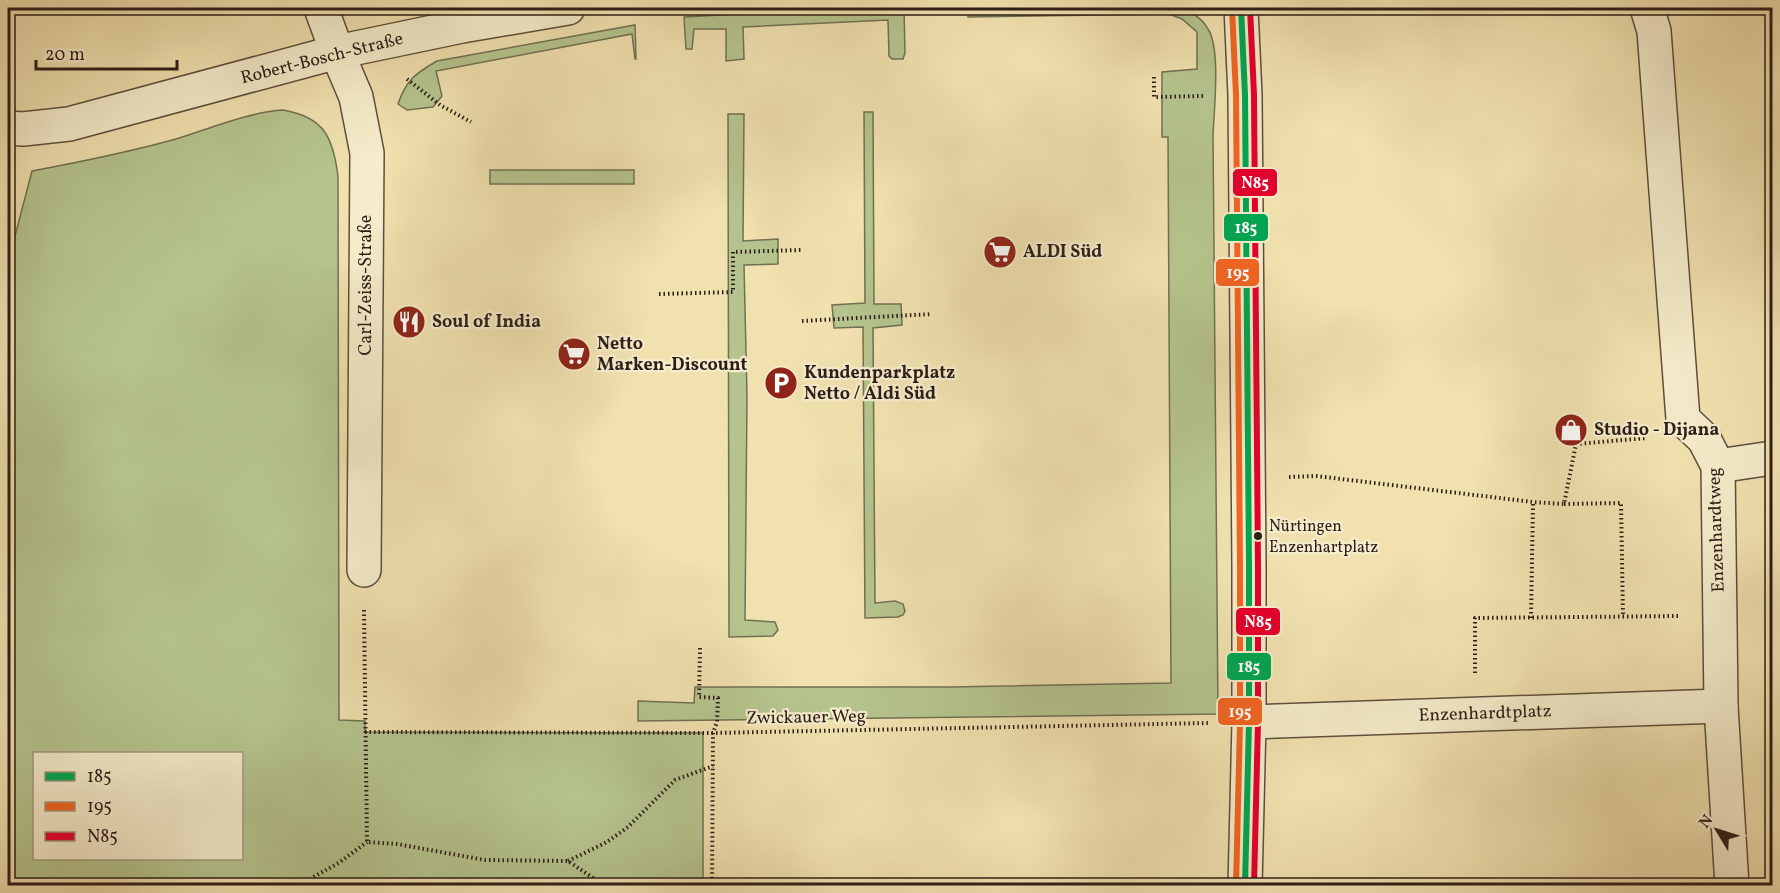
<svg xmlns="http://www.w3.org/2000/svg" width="1780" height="893" viewBox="0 0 1780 893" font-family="Vollkorn,serif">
<rect width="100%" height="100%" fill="#f0e1af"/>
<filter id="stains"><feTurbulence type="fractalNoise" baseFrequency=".00333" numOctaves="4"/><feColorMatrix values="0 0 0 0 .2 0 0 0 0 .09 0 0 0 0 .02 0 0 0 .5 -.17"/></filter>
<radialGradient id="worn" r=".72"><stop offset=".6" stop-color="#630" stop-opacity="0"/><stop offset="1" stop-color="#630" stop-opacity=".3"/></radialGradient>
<!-- green -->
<g fill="#b5c48e" stroke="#717053" stroke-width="1.5" fill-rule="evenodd">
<path d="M856,8H904L905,53L903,59H892L889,56L888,20L743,27L744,59L726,61V29H694L692,49H686L684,17Z"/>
<path d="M968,8H1184C1193,14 1203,19 1208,29C1221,49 1214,110 1213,135L1218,714L638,721V701L694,703L695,687H951L1171,683L1168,137H1162V72L1197,69V32L1182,19L1169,14L968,17Z"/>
<path d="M635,25L636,59H635L632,34L436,71L442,96L433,107L407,110L398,104C406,80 416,73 437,61Z"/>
<path d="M283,110C324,117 333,137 338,176L339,720L365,721V732L703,733V885H8V263L32,171C80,162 129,152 176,139C209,129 249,112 283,110ZM34,754H242V858H34Z"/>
<path d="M864,112H873L874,304H901L902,325L873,328L875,603L895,601L903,604L905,611L903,615L898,617L865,618L863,327L834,328L832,305L865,303Z"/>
<path d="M728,114H744L743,241L778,239V264L744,265L747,396L745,620L775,622L778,630L773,636L729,637Z"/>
<rect x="490" y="170" width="144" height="14"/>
</g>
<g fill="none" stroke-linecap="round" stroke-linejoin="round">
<defs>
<g id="street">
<path d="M321,8L337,52L356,97L367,153L364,570"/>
<path d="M1241,8L1245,95L1249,566V722L1245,886"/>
<path d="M1647,8L1654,31L1683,419L1704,439L1718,466L1721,706L1732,886"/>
<path d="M8,128L23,129L69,124L337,52L462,26L568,8"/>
<path d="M1718,466L1772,458"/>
<path d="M1249,722L1721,706"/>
</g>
</defs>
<!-- street casing -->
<use href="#street" stroke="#5e4e3e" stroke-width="36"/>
<!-- path -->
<g stroke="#2d1d18" stroke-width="4" stroke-dasharray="1.5 3" stroke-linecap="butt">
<path d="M1154,77V97L1203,96"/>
<path d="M407,79L440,105L471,122"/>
<path d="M659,294L733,292V252L801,250"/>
<path d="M802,321L932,314"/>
<path d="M1289,477L1316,476L1533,502L1564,504L1576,444L1647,438"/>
<path d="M1564,504L1621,503L1623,617"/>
<path d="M364,610L367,842L397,844L485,860L568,861L605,886"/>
<path d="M1531,618L1533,502"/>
<path d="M700,648L699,697L718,698L717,722L713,733L712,886"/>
<path d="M1475,673V618L1680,616"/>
<path d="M365,732L713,733L1209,723"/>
<path d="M568,861L607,842L628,827L675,780L713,766"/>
<path d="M298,886L340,862L367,842"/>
</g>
<!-- street -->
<use href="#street" stroke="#f5eccb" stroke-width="33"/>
<defs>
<path id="bus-1" d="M1241,8L1245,95L1249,566V722L1245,886"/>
<path id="bus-2" d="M1232,8L1236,95L1240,566V722L1236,886"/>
<path id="bus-3" d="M1250,8L1254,95L1258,566V722L1254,886"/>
</defs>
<!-- bus-1 casing -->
<use href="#bus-1" stroke="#f5eccb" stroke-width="10"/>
<!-- bus-2 casing -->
<use href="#bus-2" stroke="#f5eccb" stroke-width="10"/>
<!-- bus-3 casing -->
<use href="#bus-3" stroke="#f5eccb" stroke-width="10"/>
<!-- bus-1 -->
<use href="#bus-1" stroke="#00a651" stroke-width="6"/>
<!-- bus-2 -->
<use href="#bus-2" stroke="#f26522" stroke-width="6"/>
<!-- bus-3 -->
<use href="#bus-3" stroke="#e4002b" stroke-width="6"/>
</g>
<!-- icons -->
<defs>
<symbol id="supermarket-disc" viewBox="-11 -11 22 22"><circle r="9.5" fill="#8f2418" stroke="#f5eccb"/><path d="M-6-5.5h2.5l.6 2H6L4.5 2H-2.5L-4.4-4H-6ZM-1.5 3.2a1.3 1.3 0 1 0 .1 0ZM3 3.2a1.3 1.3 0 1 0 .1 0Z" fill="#fff"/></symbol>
<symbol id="restaurant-disc" viewBox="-11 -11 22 22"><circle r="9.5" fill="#8f2418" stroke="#f5eccb"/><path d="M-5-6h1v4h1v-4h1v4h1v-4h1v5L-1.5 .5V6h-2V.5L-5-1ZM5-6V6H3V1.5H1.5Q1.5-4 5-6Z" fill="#fff"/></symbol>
<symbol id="parking-disc" viewBox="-11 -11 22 22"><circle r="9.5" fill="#8f2418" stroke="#f5eccb"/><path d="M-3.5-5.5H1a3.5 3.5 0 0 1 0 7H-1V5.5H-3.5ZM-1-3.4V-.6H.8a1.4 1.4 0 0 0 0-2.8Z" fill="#fff"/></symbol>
<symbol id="shop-disc" viewBox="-11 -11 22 22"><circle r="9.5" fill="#8f2418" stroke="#f5eccb"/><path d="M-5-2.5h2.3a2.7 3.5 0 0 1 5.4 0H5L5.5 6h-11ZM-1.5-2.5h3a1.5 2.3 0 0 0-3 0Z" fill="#fff"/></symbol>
</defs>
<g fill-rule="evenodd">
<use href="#supermarket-disc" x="981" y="233" width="38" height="38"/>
<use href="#restaurant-disc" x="390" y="303" width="38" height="38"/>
<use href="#supermarket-disc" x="555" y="335" width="38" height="38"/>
<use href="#parking-disc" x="762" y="364" width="38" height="38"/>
<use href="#shop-disc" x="1552" y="411" width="38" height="38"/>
</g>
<!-- markers -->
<circle fill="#2d1d18" stroke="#f5eccb" stroke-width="2" cx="1258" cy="536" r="5"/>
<g text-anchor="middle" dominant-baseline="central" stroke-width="4.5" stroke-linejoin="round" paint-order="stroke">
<!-- bus labels -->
<g font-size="16" fill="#2d1d18" stroke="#f5eccb" text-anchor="start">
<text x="1269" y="527">Nürtingen<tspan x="1269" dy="21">Enzenhartplatz</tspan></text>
</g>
<!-- street labels -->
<g font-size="18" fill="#2d1d18" stroke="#f5eccb">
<text transform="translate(322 59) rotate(-14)">Robert-Bosch-Straße</text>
<text transform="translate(366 285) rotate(-90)">Carl-Zeiss-Straße</text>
<text transform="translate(1717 530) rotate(-92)">Enzenhardtweg</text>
<text transform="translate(1485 714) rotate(-2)">Enzenhardtplatz</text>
<text transform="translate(806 718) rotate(-1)">Zwickauer Weg</text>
</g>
<!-- poi labels -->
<g font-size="18" font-weight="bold" fill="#2d1d18" stroke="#f5eccb" text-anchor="start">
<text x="1023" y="252">ALDI Süd</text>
<text x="432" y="322">Soul of India</text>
<text x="597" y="344">Netto<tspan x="597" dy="21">Marken-Discount</tspan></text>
<text x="804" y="373">Kundenparkplatz<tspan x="804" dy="21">Netto / Aldi Süd</tspan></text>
<text x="1594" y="430">Studio - Dijana</text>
</g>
</g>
<g stroke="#f5eccb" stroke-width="2">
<rect x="1232" y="168" width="46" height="29" rx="6" fill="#e4002b"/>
<rect x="1223" y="213" width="46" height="29" rx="6" fill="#00a651"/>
<rect x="1215" y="258" width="45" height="29" rx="6" fill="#f26522"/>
<rect x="1235" y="607" width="46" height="29" rx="6" fill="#e4002b"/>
<rect x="1226" y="652" width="46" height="29" rx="6" fill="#00a651"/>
<rect x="1217" y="697" width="46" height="29" rx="6" fill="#f26522"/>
</g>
<g font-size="16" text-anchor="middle" font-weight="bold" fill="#fff">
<text x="1255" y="188">N85</text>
<text x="1246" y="233">185</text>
<text x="1238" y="278">195</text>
<text x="1258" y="627">N85</text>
<text x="1249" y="672">185</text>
<text x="1240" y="717">195</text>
</g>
<!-- margin -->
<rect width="1780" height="893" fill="none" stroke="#f0e1af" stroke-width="30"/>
<rect x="9" y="9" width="1762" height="875" fill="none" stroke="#2d1d18" stroke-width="3"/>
<rect x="15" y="15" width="1750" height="863" fill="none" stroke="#2d1d18" stroke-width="1.5"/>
<!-- legend -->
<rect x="33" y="752" width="210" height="108" fill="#f5eccb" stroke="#a59983" stroke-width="1.5"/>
<rect x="45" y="772" width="30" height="9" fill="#00a651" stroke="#a59983" stroke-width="1.5"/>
<text x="87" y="782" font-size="18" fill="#2d1d18">185</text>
<rect x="45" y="802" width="30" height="9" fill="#f26522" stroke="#a59983" stroke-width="1.5"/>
<text x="87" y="812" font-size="18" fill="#2d1d18">195</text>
<rect x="45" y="832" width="30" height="9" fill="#e4002b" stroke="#a59983" stroke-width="1.5"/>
<text x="87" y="842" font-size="18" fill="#2d1d18">N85</text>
<!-- north arrow -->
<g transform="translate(1717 830) rotate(308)" stroke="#f5eccb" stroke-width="4.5" paint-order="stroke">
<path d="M0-4.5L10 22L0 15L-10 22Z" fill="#2d1d18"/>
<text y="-9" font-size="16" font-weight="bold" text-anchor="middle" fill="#2d1d18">N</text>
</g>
<!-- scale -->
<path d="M36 60v9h141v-9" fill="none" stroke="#2d1d18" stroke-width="3"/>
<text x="45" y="60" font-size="18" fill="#2d1d18" stroke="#f5eccb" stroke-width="4.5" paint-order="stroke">20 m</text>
<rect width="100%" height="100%" filter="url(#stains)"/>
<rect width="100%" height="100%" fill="url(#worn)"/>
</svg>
